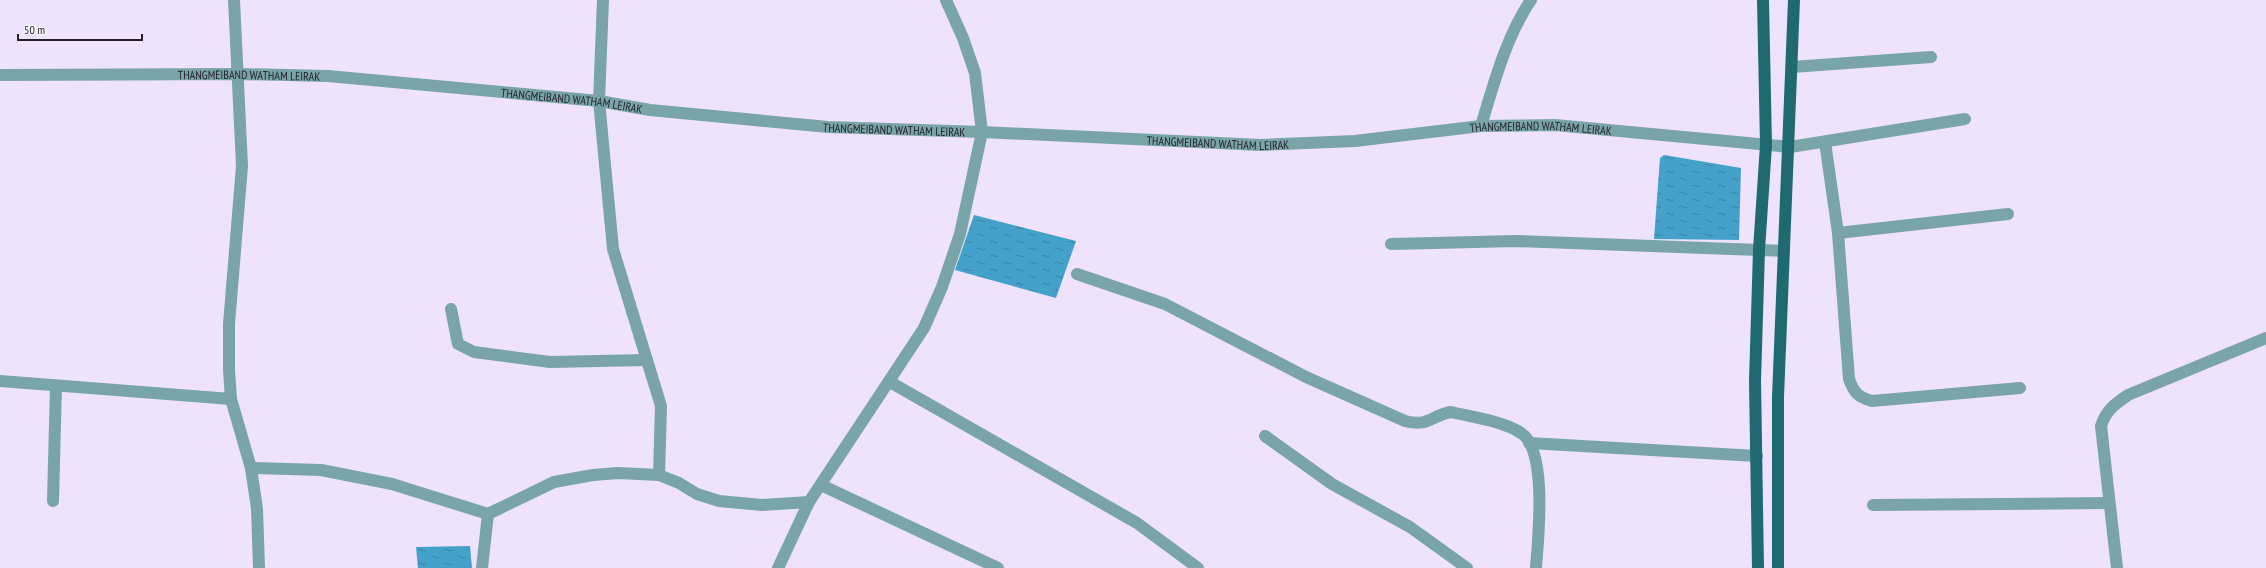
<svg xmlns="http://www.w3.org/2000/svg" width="2266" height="568" viewBox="0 0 2266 568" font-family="'PT Sans Narrow',sans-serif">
<defs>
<pattern id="water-ripples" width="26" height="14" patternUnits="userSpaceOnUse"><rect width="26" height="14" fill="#44a2ca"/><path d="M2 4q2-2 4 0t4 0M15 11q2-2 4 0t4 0" fill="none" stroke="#3983a4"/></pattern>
</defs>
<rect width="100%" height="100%" fill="#eee2fc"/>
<!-- water -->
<g fill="url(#water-ripples)">
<path d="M1664,155L1741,168L1739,240L1654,239L1660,158Z"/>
<path d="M974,215L1076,241L1056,298L955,270Z"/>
<path d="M470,546L472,568H418L416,547Z"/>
</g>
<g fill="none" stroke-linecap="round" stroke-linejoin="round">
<!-- minor -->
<g stroke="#79a5a9" stroke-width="12">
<path d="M234,0L242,166L229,324V370L231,399L251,468L257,509L259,568"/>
<path d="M603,0L599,101L613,249L661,406L659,475"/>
<path d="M1792,67L1931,57"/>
<path id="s1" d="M0,75L239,74L328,76L599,101L650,110L828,127L982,132L1261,145L1355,141L1481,126L1555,125L1790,147L1965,119"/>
<path d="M1481,126C1494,83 1506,37 1531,0"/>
<path d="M1825,142L1838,233L1849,379C1854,393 1858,397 1872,401L2020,388"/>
<path d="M1838,233L2008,214"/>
<path d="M1391,244L1516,241L1784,251"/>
<path d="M1077,274L1165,304L1306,377L1405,421C1429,427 1430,416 1451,412C1472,417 1504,421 1521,433C1548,450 1538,540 1536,568"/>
<path d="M451,309L458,344L474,352L550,362L647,360"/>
<path d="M0,381L231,399"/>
<path d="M890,382L1137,523L1198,568"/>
<path d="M1265,436L1332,484L1410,527L1467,568"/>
<path d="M1529,443L1757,456"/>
<path d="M251,468L321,470L392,484L488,514"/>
<path d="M821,485L998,568"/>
<path d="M53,501L56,386"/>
<path d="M1873,505L2108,503"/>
<path d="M482,568L488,514L554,482L593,475L618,473L659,475L679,483L697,494L719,501L762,505L809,502"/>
<path d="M778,568L809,502L924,328L942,287L960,234L982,132L975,73L963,38L946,0"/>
<path d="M2117,568L2101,426C2106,410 2115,404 2128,395L2266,338"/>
</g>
<!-- major -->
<g stroke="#1e6a70" stroke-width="12">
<path d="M1758,568L1755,381L1759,250L1766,145L1763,0"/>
<path d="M1778,568V397L1794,0"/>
</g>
</g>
<g text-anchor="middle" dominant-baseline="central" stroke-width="4" stroke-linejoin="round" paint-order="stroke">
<!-- street labels -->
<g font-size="12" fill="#241f29" stroke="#f7f3fd">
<text stroke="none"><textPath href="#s1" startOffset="249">THANGMEIBAND WATHAM LEIRAK</textPath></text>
<text stroke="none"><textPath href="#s1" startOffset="573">THANGMEIBAND WATHAM LEIRAK</textPath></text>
<text stroke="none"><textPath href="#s1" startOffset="897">THANGMEIBAND WATHAM LEIRAK</textPath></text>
<text stroke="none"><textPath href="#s1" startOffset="1545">THANGMEIBAND WATHAM LEIRAK</textPath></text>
<text stroke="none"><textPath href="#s1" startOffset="1221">THANGMEIBAND WATHAM LEIRAK</textPath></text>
</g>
</g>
<!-- scale -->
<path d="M18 34v6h124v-6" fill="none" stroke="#241f29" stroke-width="2"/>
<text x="24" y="34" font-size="12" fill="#241f29" stroke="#f7f3fd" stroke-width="3" paint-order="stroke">50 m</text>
</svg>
